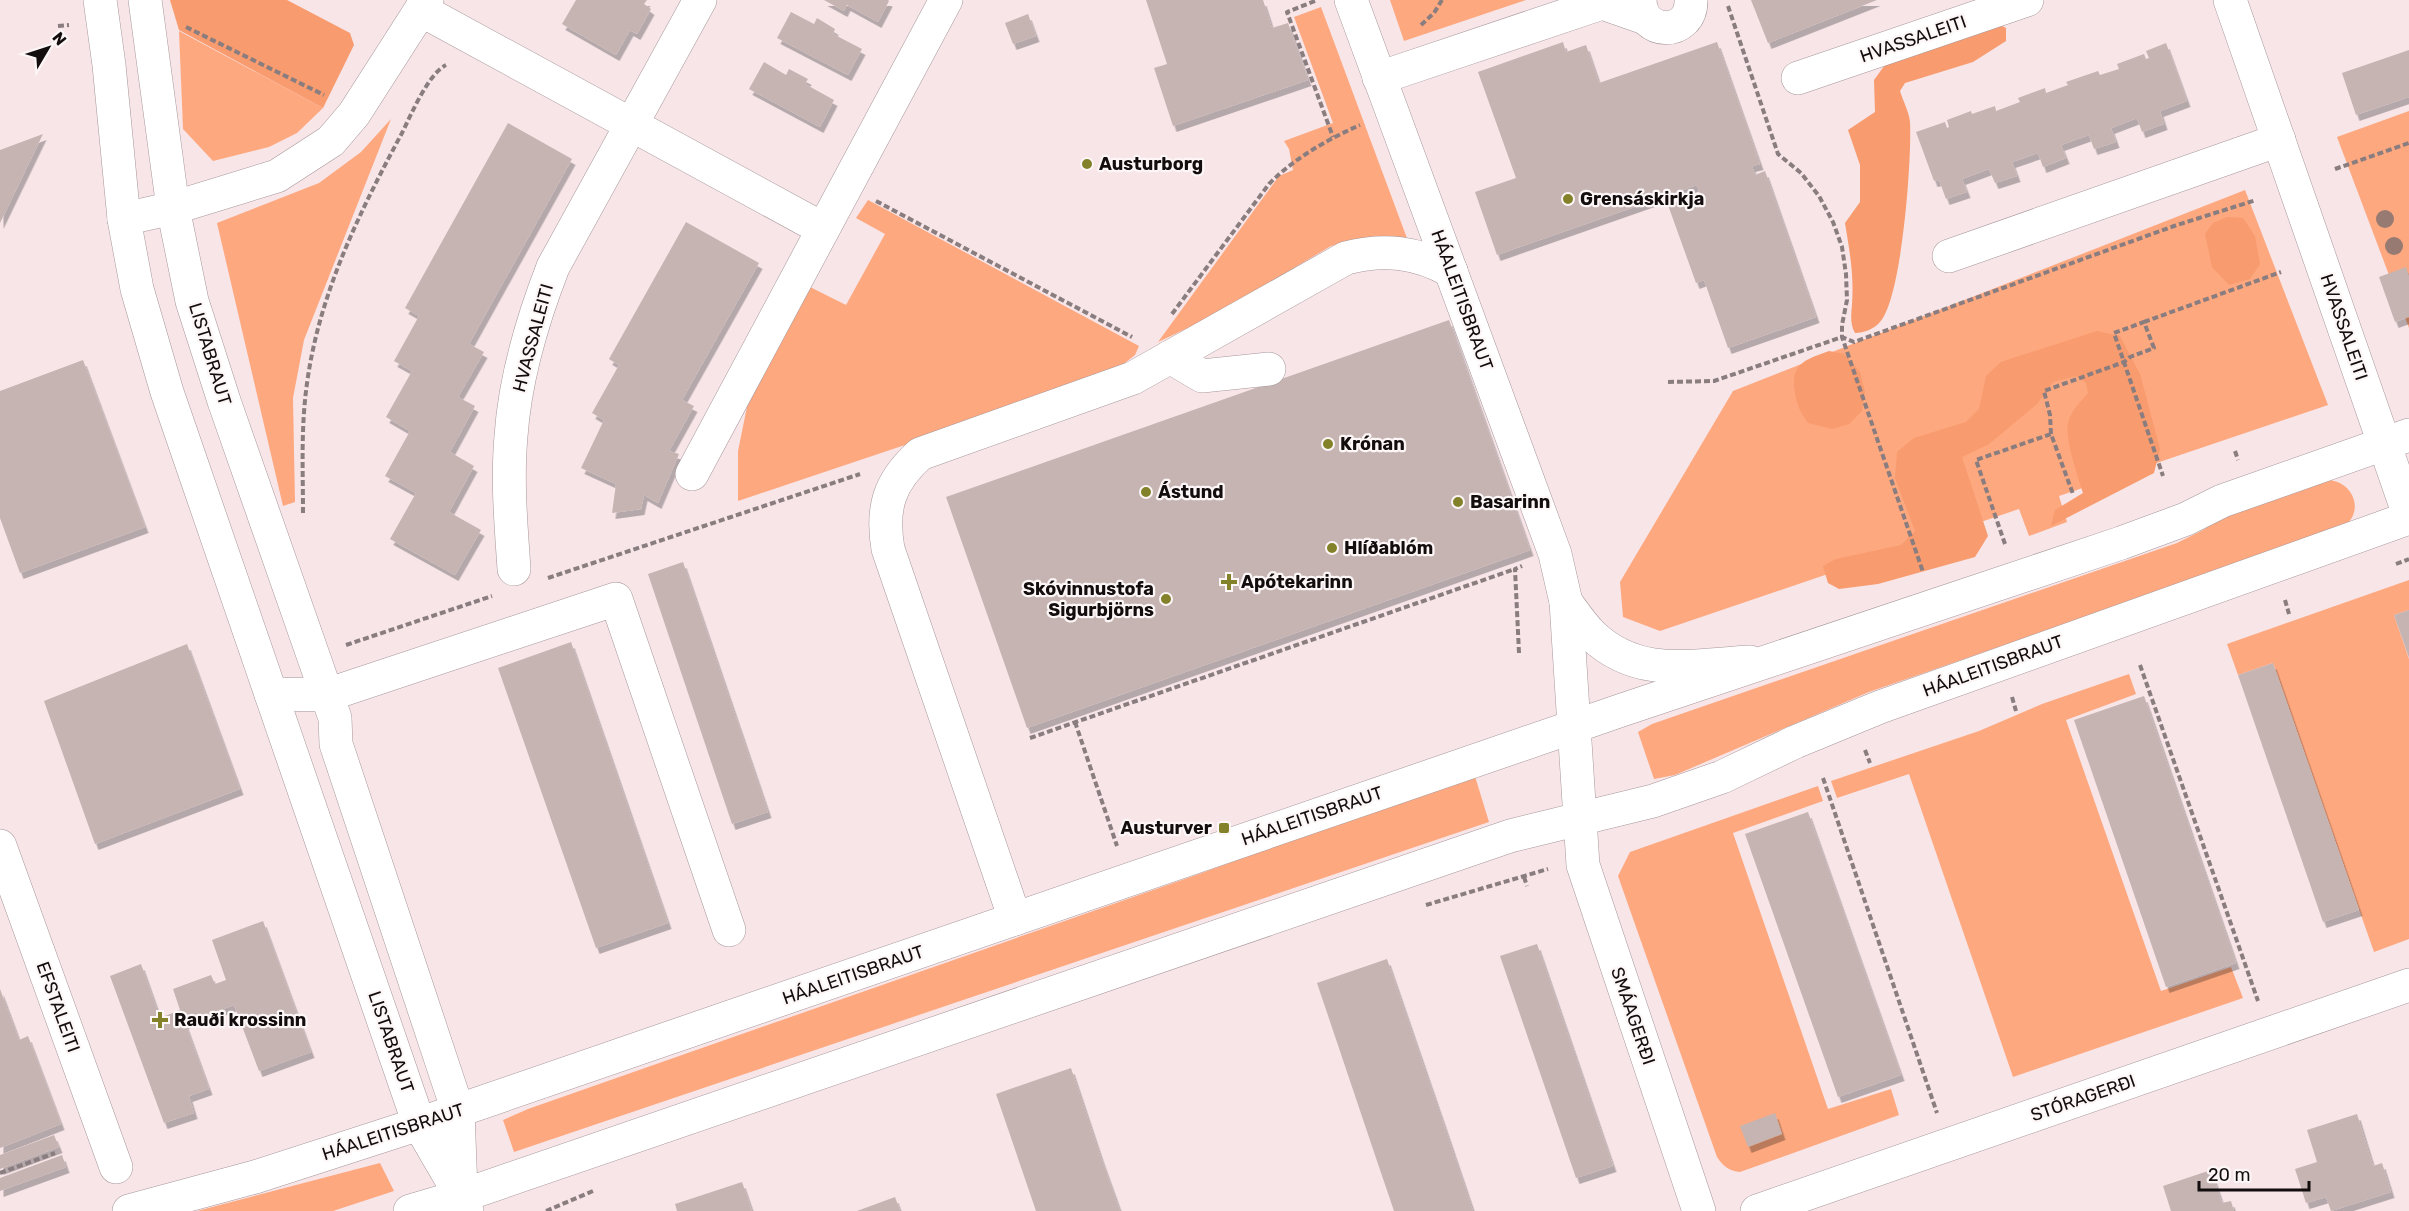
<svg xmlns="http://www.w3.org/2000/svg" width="2409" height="1211" viewBox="0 0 2409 1211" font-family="Rubik,sans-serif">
<defs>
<filter id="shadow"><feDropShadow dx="3.5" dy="6" stdDeviation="0" flood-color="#0004"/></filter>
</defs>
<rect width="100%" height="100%" fill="#f7e5e8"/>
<!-- green -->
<g fill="#fea87f">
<path d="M1390,0H1526L1404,41Z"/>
<path d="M1321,7L1408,241L1366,238L1331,246L1209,318L1158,342L1279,176L1293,170L1289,149L1284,141L1333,123L1294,17Z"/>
<path d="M179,31L323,108L297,133L269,147L213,161L183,129Z"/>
<path d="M2409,111V328L2337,137Z"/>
<path d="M391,119L304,340L293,398L295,502L283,506L217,223L319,183L361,152Z"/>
<path d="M2245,190L2328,405L2059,496L2067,522L2029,536L2019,509L1660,631L1623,617L1620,582L1733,391Z"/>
<path d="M868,200L1139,346L1135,355L1112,373L1042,399L738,501V451L748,402L810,287L846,305L885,234L856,218Z"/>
<path d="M2328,480C2355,482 2365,513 2342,528L1869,692L1675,775L1654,779L1638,732L1652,724L2177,543L2203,530L2226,515Z"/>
<path d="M2409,580V610L2394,615L2409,659V939L2374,952L2273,663L2238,675L2227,644Z"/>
<path d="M2129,674L2136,694L2066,720L2161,991L2231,967L2243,998L2013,1077L1909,774L1837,798L1831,781L1979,731L2042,704Z"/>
<path d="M1474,773L1489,822L514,1152L503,1120L528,1109L1199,874Z"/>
<path d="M1818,786L1823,801L1733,833L1828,1109L1891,1089L1899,1115L1740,1172C1729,1171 1723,1166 1717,1157L1618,876L1630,852Z"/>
<path d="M380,1163L394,1191L333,1211H197Z"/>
</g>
<!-- forest -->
<g fill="#f89b6e">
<path d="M170,0H287L350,33L354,45L323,108L179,30Z"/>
<path d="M1993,21L2006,28V41L1973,62L1905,83L1900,91C1903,101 1909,112 1910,122C1912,158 1902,298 1880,322C1874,329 1864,333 1855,333C1850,325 1851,315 1852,305C1854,274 1850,254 1845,223L1860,202V165L1848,130L1875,112L1874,80L1890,58Z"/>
<path d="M2227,217L2243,218L2255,236L2260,264L2250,279L2229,285L2212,267L2205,234L2213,223Z"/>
<path d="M2097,331L2120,336L2140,374L2160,449L2154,473L2051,526L2055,510L2083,493C2078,476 2065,440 2068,424C2070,411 2081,402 2088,393L2086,383L2076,376L2053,382L2037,404L1989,444L1962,457L1988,536L1975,557L1878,584L1839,589L1828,583L1823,566L1836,559L1901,545L1915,531L1895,478L1897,452L1914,438L1966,422L1979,409L1986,376L2001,362Z"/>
<path d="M1829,351L1844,354L1860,372L1865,392L1862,411L1849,424L1832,429L1808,423C1801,413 1797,406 1795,393C1790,364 1804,360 1829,351Z"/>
</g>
<!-- building -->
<g fill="#c5b4b2" filter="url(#shadow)">
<path d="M576,0H647L644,4L651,9L637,34L630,30L616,55L562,24Z"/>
<path d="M824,0H888L889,1L878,22L847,5L844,11Z"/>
<path d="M1146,0H1263L1272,28L1288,23L1308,80L1173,126L1154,68L1167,64Z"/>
<path d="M1751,0H1877L1768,43Z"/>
<path d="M791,12L814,24L817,18L835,29L833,34L862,49L848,75L777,38Z"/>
<path d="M1028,14L1036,36L1013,44L1005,23Z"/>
<path d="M1563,42L1566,52L1586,45L1599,83L1717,42L1760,164L1752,166L1755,175L1765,171L1816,317L1728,348L1704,280L1696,283L1668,205L1700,194L1697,185L1497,255L1475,192L1516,178L1478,72Z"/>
<path d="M2166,43L2187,101L2160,111L2164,124L2142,132L2137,118L2111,128L2116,142L2094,149L2089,135L2061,145L2066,158L2043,167L2038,153L2012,162L2017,176L1995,183L1989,169L1962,179L1967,192L1946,199L1939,180L1934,181L1916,132L1945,122L1947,128L1949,127L1947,120L1971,111L1972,114L1995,106L1996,111L2020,102L2018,98L2045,88L2046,93L2068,85L2066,82L2098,71L2100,75L2119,69L2117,64L2144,54L2146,59L2149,58L2146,51Z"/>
<path d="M2409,50V97L2356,115L2342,73Z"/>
<path d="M764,62L786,75L789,69L808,79L805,84L834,100L820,127L749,89Z"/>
<path d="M508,123L572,159L469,344L484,352L458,397L475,406L450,452L474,466L449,512L481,530L455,575L390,539L416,493L385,476L410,431L386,417L412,371L394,361L419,316L405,308Z"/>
<path d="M43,134L0,223V150Z"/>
<path d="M686,222L759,263L682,400L694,406L669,451L679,454L658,503L644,495L641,509L612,513L616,484L581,468L604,420L592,413L619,365L609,359Z"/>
<path d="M2406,267L2409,276V317L2395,322L2379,277Z"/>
<path d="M1449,320L1530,550L1027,728L946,497Z"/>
<path d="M83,360L145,527L20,573L0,518V391Z"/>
<path d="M683,562L768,812L732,824L648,574Z"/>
<path d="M2409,610V658L2394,615Z"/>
<path d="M571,642L668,923L596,948L498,668Z"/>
<path d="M187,644L240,789L95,844L44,701Z"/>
<path d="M2273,663L2359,910L2323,922L2238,675Z"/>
<path d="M2144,696L2236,963L2166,987L2074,720Z"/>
<path d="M1808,812L1901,1075L1838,1097L1745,834Z"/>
<path d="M263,921L311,1052L259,1071L234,1005L185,1023L209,1089L189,1096L194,1113L164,1123L110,976L141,964L160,1018L180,1010L173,989L211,975L215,984L226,980L212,940Z"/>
<path d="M1537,944L1613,1166L1576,1178L1500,956Z"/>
<path d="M1387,959L1448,1137L1473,1211H1394L1377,1161L1317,983Z"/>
<path d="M0,989L19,1040L28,1036L61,1124L0,1148Z"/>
<path d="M1071,1068L1101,1158L1120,1211H1036L996,1094Z"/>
<path d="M1775,1113L1782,1134L1748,1147L1740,1126Z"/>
<path d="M2357,1114L2373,1166L2382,1163L2391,1192L2331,1211L2326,1197L2306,1203L2295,1169L2317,1162L2307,1130Z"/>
<path d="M54,1135L59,1147L0,1169V1155Z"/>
<path d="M62,1155L66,1167L0,1191V1178Z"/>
<path d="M2211,1170L2222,1203L2231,1201L2234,1211H2171L2163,1186Z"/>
<path d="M742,1182L752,1211H677L675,1204Z"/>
<path d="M895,1197L900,1211H857Z"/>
</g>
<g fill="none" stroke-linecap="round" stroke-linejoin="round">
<defs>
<g id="minor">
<path d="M100,0L109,65L124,219L137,289L167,392L419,1124L461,1196L467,1211"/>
<path d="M145,0L173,208L192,301L224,401L335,718L336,744L458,1111L461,1191"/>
<path d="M1351,0L1555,554L1566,602L1583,865L1699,1211"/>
<path d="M1640,0C1641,37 1692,37 1691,0"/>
<path d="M2230,0L2409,515"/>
<path d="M421,10L823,229"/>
<path d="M1379,78L1602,3L1645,18"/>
<path d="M1798,78L2027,0"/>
<path d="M124,219L173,208L277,176L331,141L354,114L427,0"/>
<path d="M1949,256L2279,140"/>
<path d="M1170,357L1202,376L1269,369"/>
<path d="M692,474L946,0"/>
<path d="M514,569C511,525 507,481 511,436C515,378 532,321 553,267L700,0"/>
<path d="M1566,602C1574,613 1582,625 1592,635C1638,679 1691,665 1750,662"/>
<path d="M271,694L327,695L616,599L729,930"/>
<path d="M0,846L116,1167"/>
<path d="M1015,919L888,549C881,508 889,482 920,454L1133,378L1346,258C1384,248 1417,252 1451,271"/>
<path d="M1757,1211L2409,985"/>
</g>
<g id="major">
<path d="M129,1211L255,1177L419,1124L1622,710L2121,543L2186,519L2222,501L2409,435"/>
<path d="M410,1211L461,1196L1510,836L1653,801L1722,777L1795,742L1880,707L2409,518"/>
</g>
</defs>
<!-- minor casing -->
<use href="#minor" stroke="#a7979a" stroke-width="34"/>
<!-- major casing -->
<use href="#major" stroke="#a7979a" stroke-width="34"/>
<!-- path -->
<g stroke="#897d7f" stroke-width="4" stroke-dasharray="6 3" stroke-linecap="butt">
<path d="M1315,1L1287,12L1333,137"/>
<path d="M1728,6L1778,154L1801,173L1819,196L1833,222L1842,247L1846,274L1847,300L1842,325V337L1923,572"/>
<path d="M1421,25L1434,13L1442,0"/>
<path d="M58,26L69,25"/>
<path d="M186,27L324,95"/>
<path d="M2335,169L2409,143"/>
<path d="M876,201L1132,337"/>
<path d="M1172,314L1269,184C1293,159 1328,139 1360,125"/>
<path d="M2144,322L2281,272"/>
<path d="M1668,382L1714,381L1842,337L1854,342L2174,226L2256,200"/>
<path d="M2051,434L2050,415L2044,391L2124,362L2130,357L2154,348L2144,322L2114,333L2163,476"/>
<path d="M2235,451L2238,460"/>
<path d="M303,513C303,472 301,432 306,391C317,298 358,215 402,133C411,115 428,74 446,65"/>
<path d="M2005,544L1976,460L2051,434L2073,494"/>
<path d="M2396,564L2409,559"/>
<path d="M548,578L860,474"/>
<path d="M2285,600L2289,614"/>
<path d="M346,645L492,596"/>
<path d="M1519,653L1515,569L1522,566"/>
<path d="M2140,665L2258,1001"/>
<path d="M2012,697L2016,711"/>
<path d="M1075,722L1117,846"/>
<path d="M1030,738L1515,569"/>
<path d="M1865,750L1870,763"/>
<path d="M1823,778L1937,1113"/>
<path d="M1524,877L1527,886"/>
<path d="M1426,905L1548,869"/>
<path d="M0,1173L55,1153"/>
<path d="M546,1211L593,1191"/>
</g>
<!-- minor -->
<use href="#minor" stroke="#fff" stroke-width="33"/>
<!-- major -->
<use href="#major" stroke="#fff" stroke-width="33"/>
</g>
<!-- trees -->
<g fill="#977b72">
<circle cx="2385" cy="219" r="9"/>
<circle cx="2394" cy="246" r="9"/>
</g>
<!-- markers -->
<g fill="#83812a" stroke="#fdf6f7" stroke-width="2">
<circle cx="1087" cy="164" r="6"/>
<circle cx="1568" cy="199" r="6"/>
<circle cx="1328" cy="444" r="6"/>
<circle cx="1146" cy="492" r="6"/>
<circle cx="1458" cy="502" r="6"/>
<circle cx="1332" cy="548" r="6"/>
<path d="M1226 573h6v6h6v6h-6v6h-6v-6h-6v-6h6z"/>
<circle cx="1166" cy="599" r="6"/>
<rect x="1218" y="822" width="12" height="12" rx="3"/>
<path d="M157 1011h6v6h6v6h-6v6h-6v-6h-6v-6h6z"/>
</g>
<g text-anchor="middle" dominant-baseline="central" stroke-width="4.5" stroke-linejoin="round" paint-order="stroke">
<!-- street labels -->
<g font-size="18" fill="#130d0e" stroke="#fdf6f7">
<text transform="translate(1913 39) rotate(-19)">HVASSALEITI</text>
<text transform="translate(1462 300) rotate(70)">HÁALEITISBRAUT</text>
<text transform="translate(2344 327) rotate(71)">HVASSALEITI</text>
<text transform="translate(533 338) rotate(-75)">HVASSALEITI</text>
<text transform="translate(210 354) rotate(73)">LISTABRAUT</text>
<text transform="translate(1993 666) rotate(-20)">HÁALEITISBRAUT</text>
<text transform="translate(1312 816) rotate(-19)">HÁALEITISBRAUT</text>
<text transform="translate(853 975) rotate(-19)">HÁALEITISBRAUT</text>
<text transform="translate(58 1007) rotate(70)">EFSTALEITI</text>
<text transform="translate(1633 1016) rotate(71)">SMÁAGERÐI</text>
<text transform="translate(391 1042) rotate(71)">LISTABRAUT</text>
<text transform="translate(2083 1098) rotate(-19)">STÓRAGERÐI</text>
<text transform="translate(393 1132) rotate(-18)">HÁALEITISBRAUT</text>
</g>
<!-- poi labels -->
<g font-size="18" font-weight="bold" fill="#130d0e" stroke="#fdf6f7" text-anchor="start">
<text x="1099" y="164">Austurborg</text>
<text x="1580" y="199">Grensáskirkja</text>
<text x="1340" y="444">Krónan</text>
<text x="1158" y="492">Ástund</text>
<text x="1470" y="502">Basarinn</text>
<text x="1344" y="548">Hlíðablóm</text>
<text x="1241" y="582">Apótekarinn</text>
<text x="1154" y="589" text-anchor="end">Skóvinnustofa<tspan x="1154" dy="21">Sigurbjörns</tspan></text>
<text x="1212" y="828" text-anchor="end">Austurver</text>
<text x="174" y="1020">Rauði krossinn</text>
</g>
</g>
<!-- north arrow -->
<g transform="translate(48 48) rotate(51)" stroke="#fdf6f7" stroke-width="4.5" paint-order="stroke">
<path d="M0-4.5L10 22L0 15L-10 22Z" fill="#130d0e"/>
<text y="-9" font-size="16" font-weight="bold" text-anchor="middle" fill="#130d0e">N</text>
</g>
<!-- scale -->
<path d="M2199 1181v9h110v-9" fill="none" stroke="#130d0e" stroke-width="3"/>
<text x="2208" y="1181" font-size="18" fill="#130d0e" stroke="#fdf6f7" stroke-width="4.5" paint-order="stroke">20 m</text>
</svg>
